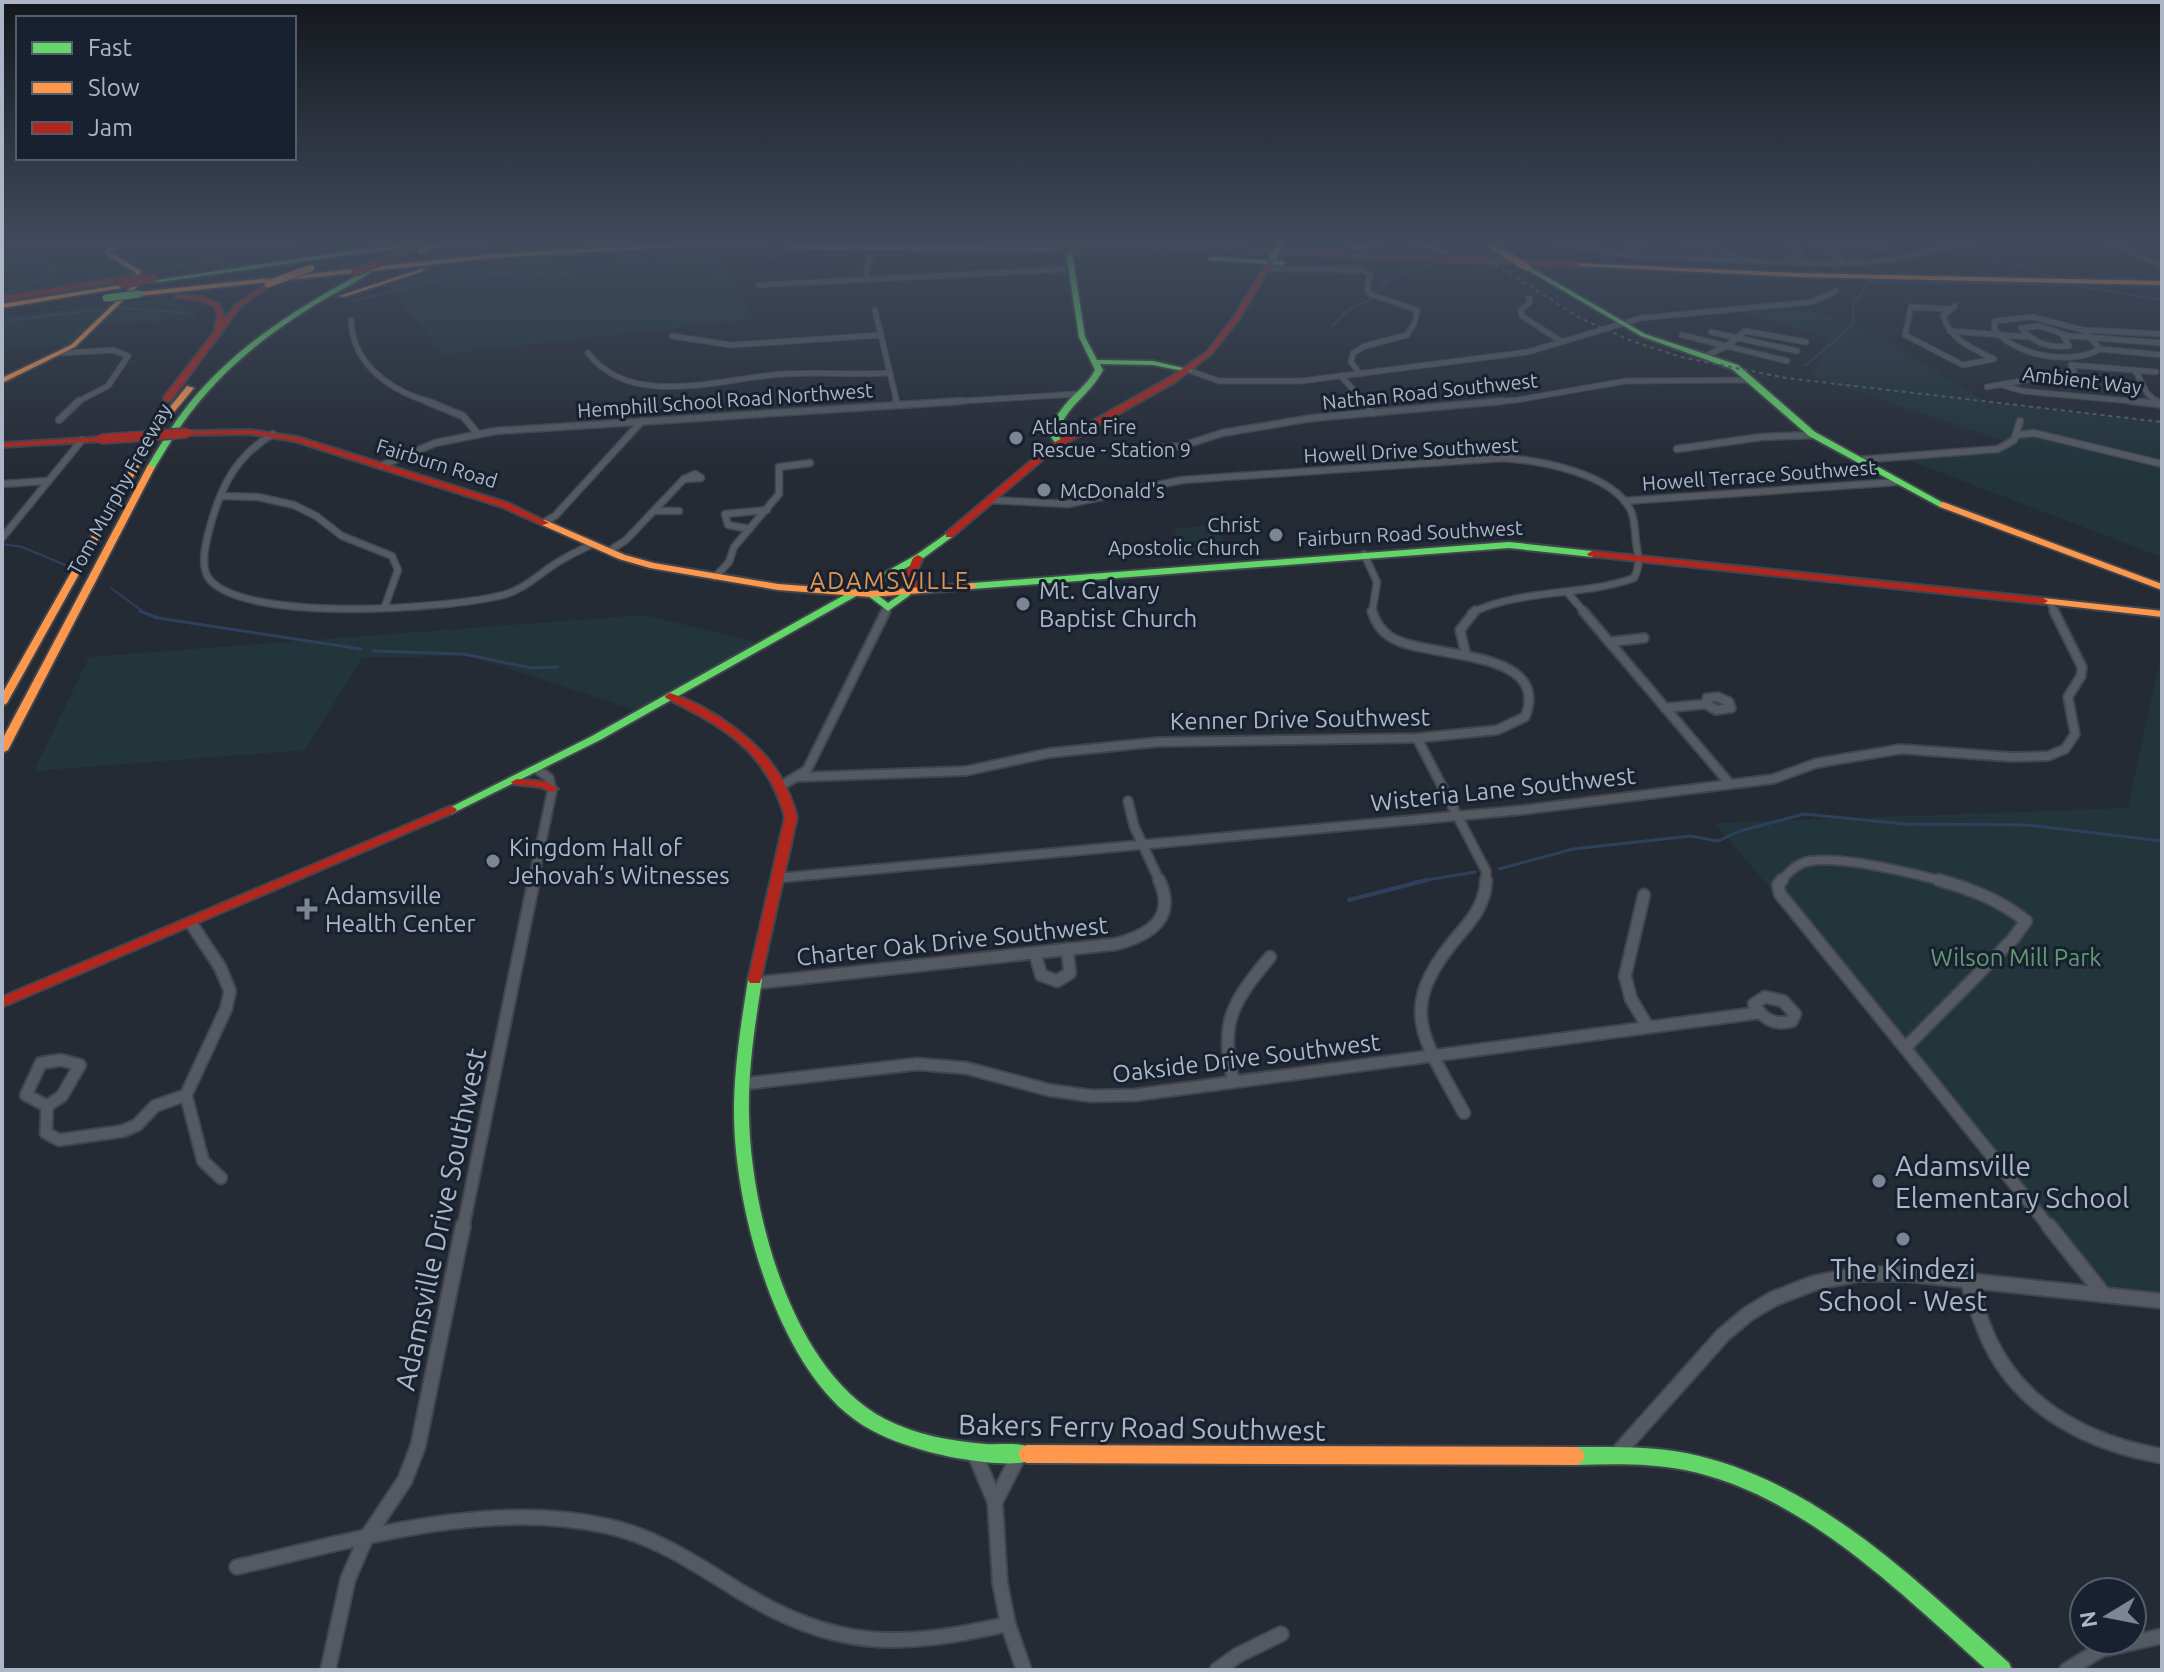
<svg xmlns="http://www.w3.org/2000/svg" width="2164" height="1672" viewBox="0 0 2164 1672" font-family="Ubuntu,sans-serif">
<rect width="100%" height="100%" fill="#252b35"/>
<!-- green -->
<g fill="#22353b">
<path d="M2,239H343L25,295L2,274Z"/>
<path d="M710,246L754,319L444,354L386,285C491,255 601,252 710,246Z"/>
<path d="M146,300H173L193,308L198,319L88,326L68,346L2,349V317Z"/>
<path d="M1783,304L1856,323L1987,402L2162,422V557L1900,457L2016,445L1813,377L1826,338L1733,309Z"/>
<path d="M1216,525L1227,546L1223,552L1206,555L1188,552L1173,529Z"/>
<path d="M643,615L769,645L644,713L471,656L362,658L305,750L34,771L89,657Z"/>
<path d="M2159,664L2162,666V1300L2098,1295L1973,1129L1715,823L2128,808Z"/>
</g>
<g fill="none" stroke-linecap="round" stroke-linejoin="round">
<!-- stream-far2 -->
<g stroke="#2e405e" stroke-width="2">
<path d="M1933,239L1947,246"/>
<path d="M1500,248L1536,240"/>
<path d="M1954,248L1985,254L2057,279"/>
<path d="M1461,251L1493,249"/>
<path d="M2,256L45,262L54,268L48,278L2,295"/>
<path d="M700,258L719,266V275L729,290"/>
<path d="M2071,285L2162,300"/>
<path d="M353,301L471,272L546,276L633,261L720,254L797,258L857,253"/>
<path d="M118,308L189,313"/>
<path d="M2,321L107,309"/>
<path d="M1332,326L1348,310L1372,299L1390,277L1433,264"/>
<path d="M1805,366L1854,324L1853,305L1868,282L2072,285"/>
<path d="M2,544L22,547L65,565"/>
<path d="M111,588L145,613"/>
</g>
<!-- stream-far1 -->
<g stroke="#2e405e" stroke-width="3">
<path d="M140,611L158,618L361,649"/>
<path d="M373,651L463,654L531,668L558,667"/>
<path d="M1499,869L1573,849L1691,836L1718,841L1740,831L1804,814L1904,824L2027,825L2162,841"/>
<path d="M1415,882L1475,872"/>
</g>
<!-- stream -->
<path stroke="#2e405e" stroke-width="4" d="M1349,900L1427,880"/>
<defs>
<g id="street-far4">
<path d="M1536,239L1632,256L1835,264L1889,260L1987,239"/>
<path d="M1702,239L1725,253L1739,255"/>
<path d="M1781,239L1802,256L1789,257"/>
<path d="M1810,239L1846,263"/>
<path d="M2100,239L2162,266"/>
<path d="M1819,246H1864L1891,250"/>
<path d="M1632,256L1630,243C1663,239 1692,235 1717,260"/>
<path d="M1271,269L1361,270L1370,274L1367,290L1370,294L1417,310L1415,322L1407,335L1365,346L1353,353L1351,362L1360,374"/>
<path d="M868,279L866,269L871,257"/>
<path d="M759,285L1071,269"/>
<path d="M1529,298L1530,302L1521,310L1522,316L1562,342"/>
<path d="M1948,309L1911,307L1905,335L1963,365L1994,359C1972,348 1951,341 1943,316L1955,306"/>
<path d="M875,310L897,403"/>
<path d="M2032,317L2083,330L2100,349C2071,366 2013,356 1994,328L1995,321Z"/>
<path d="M351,320C352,366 394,393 434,403"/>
<path d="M2083,330L2162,334"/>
<path d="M1950,331L2029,337"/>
<path d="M1711,332L1797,351"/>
<path d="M2062,334L2069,346C2049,348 2035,344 2021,328L2040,326L2069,336L2162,343"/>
<path d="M1682,335L1787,361"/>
<path d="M672,336L731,345L881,335"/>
<path d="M2100,349L2162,355"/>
<path d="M63,353L113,350L128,356L108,386L75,403"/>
<path d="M588,353C632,411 724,377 785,374C820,372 855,375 890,373"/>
<path d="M1705,356L1727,346L1745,331L1806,342"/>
<path d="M2071,365L2156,372"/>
<path d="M1188,370L1219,381H1301L1528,352L1641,318L1812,302L1836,291"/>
<path d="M2135,370L2147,393L2158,403"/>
<path d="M1341,376L1365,403"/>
<path d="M2002,385L2022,391L2152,403"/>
<path d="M1987,387L2053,375L2076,377L2071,365"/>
<path d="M930,403L1077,394"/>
<path d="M1479,403L1517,400L1626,381L1751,380"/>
</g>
<g id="street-far3">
<path d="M426,401L463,416L477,433"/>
<path d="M896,401L897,405"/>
<path d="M1363,401L1373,413"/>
<path d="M2131,401L2159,404"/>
<path d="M2156,401L2159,404"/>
<path d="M59,420L79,401"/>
<path d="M273,434C236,456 221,486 210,527C206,541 199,568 210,580C249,623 448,609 503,595C523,590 538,575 555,564C567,556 580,550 593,544"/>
<path d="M2016,435L2034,433L2162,464"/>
<path d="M1677,449L1761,437L1814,435"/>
<path d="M1115,452L1182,446L1222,433L1312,418L1502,401"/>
<path d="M1857,460L1998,449L2014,440L2020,421"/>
<path d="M381,466L435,443L495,431L962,401"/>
<path d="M695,474L701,478L684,479Z"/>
<path d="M2,484L47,481"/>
<path d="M221,496L258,497L294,505L316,516L342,536L392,556L398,570L385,606"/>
<path d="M990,500L1068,504L1182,480L1502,458C1539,460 1613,473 1631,511C1635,521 1635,531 1636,542C1638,555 1641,565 1634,578C1581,597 1523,588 1471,613"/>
<path d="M1624,501L1897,482"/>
<path d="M656,511H679"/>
<path d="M546,521L555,516L642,421"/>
<path d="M750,529L728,525L725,514L767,510"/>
<path d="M2,538L82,440"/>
<path d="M609,551L626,540L684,479"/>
<path d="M1364,554L1377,582L1372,613"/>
<path d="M715,577L729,562L734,547L779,494V467L810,463"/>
<path d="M1567,592L1585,613"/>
<path d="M2050,602L2055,613"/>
<path d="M885,613L888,608"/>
</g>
<g id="street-far2">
<path d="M1583,611L1730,784"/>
<path d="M1609,642L1644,638"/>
<path d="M1466,655L1460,630L1475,611"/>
<path d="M1718,697L1729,702L1731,708L1716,710L1706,704L1707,698Z"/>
<path d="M1665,708L1706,704"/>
<path d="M1417,738L1486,871V882"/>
<path d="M799,777L966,771L1049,753L1158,742L1417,738L1497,730L1525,717C1553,646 1422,660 1389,636C1380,630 1375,621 1372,611"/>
<path d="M784,784L807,770L886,611"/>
<path d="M1128,801L1134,826L1160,882"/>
<path d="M778,878L1522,810L1773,779L1817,763L1901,749L2011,757L2048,756L2065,749L2075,734L2068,697L2081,676L2082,667L2054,611"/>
<path d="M533,882L552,791L549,778L537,769"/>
<path d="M1780,882C1788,873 1797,863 1810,861C1845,856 1912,873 1946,882"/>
</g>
<g id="street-far1">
<path d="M1782,880L1778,885L1780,894L1905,1048L2013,939L2026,921C2000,900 1971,889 1939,880"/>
<path d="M1644,895L1625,976L1631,999L1648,1027"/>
<path d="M191,923L220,967L230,991L226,1009L186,1095L203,1161L221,1178"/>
<path d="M1035,953L1041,975L1057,981L1070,973L1067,949"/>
<path d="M756,983L1116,944C1150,935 1177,918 1159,880"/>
<path d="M1765,997L1783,1001L1795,1014L1792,1021C1774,1026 1763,1019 1754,1004Z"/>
<path d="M1905,1048L2050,1228"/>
<path d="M61,1060L80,1065L62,1096L47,1106L26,1095L41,1063Z"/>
<path d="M1234,1082C1218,1024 1233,1001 1270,957"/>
<path d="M742,1084L917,1064L966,1068L1049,1090L1091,1096L1135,1095L1757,1013"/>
<path d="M47,1106L46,1133L59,1140L123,1131L137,1125L155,1106L186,1095"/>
<path d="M1464,1113C1420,1032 1395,1008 1463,930C1475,916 1486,900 1486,880"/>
<path d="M463,1228L534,880"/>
</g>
<g id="street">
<path d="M2049,1226L2104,1295"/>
<path d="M1967,1280C1975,1301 1981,1324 1991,1344C2024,1411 2092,1444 2162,1456"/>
<path d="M975,1454L995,1502L1000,1583L1008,1624L1024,1670"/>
<path d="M1616,1455L1723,1335L1748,1314L1773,1299L1814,1283L1859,1274H1906L2162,1301"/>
<path d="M995,1502L1019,1455"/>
<path d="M237,1567C356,1540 484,1499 607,1526C654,1536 696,1564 736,1589C835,1650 898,1649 1008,1624"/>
<path d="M328,1670L348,1579L365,1540L405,1480L418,1446L463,1226"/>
<path d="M1217,1670L1238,1655L1281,1634"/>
<path d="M2067,1670L2100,1650L2162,1636"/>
</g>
<g id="fast">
<path d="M468,239H517L476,245L474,242L355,254L153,283L150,281L355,250Z"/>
<path d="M1064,239H1070L1085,337L1097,360L1153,361L1192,370L1188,372L1153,365L1100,364L1103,370C1089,397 1068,403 1057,434L1063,442L1059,444H1056L1049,434C1052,426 1055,417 1061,410C1071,395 1087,386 1095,370L1079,337Z"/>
<path d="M1379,239H1387L1375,246L1351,250L1348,248L1371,243Z"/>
<path d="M1400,239H1409L1448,252L1443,253Z"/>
<path d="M789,246L1057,247L1060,249L1057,251L787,249Z"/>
<path d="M1210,257L1282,261L1285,263L1282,265L1208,260Z"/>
<path d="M1524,266H1528L1645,334L1738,365L1815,432L1947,505L1940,507L1809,436L1732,369L1641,336L1524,268Z"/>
<path d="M366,271L371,272C351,286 328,296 307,310C265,336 226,368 195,407C179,426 167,448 154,469H148L147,467C160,445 173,424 188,405C235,346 300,306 366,271Z"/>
<path d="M949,532L952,533V537L922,559L600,740L455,812L451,814L445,810L592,736L916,555Z"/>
<path d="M1509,542L1592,551L1597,554L1592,557L1509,548L972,589L967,586L972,583Z"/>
<path d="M907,590L910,591V595L888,611L867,595L869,593H875L888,603Z"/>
<path d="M755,975L760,977L762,980C755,1024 748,1069 749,1114C750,1211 792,1371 885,1419C916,1435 951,1441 985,1444C1001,1445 1019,1442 1033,1448L1036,1454L1033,1460C1011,1469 950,1458 926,1451C897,1443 868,1432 845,1412C773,1350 734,1204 734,1112C734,1068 741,1024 748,980L750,977Z"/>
<path d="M1576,1447C1612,1447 1650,1446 1686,1453C1815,1479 1914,1579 2009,1663L2012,1670H1987C1900,1593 1803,1494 1685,1470C1650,1463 1612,1464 1576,1465L1570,1462L1567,1456L1570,1450Z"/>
</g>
<g id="slow">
<path d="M127,239H136L115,247L111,253L141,271L140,284L75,347L2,383V378L71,345L135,283L136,273L104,253L111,245Z"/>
<path d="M772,239H809L493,258L139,296L136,294L139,292L493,254Z"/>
<path d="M1577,263L1799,273L2162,281V285L1799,277L1575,266Z"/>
<path d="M421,269L426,270L344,297L339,296Z"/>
<path d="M120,285L123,287L122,288L2,308V304Z"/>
<path d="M187,386L194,388L160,429L7,703L2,706V694L153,428Z"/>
<path d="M148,465L155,467L8,750L2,753V740Z"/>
<path d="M1943,502L2162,584V590L1940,507L1939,505Z"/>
<path d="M545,520L625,555L654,563L778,584L871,591L972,583L977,586L972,589L871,597L778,590L650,568L619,559L542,525V521Z"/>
<path d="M2043,598L2162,611V617L2040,603L2038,601Z"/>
<path d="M1027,1445L1576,1447L1582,1450L1585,1456L1582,1462L1576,1465L1027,1463L1021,1460L1018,1454L1021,1448Z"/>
</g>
<g id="jam">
<path d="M1288,239H1294L1288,244L1285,242Z"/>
<path d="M1480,239H1487L1496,246L1491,247Z"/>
<path d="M1078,242L1577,263L1580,265L1577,267L1076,245Z"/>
<path d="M1271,256L1276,257L1239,319L1211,354L1175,382L1054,450L952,537H946V533L1048,446L1169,378L1207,352L1233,318Z"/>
<path d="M141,274L144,276L143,277L2,301V297Z"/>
<path d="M268,282L271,284L270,285L240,307L170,401H164V397L216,330L215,328L218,315L214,306L202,301L176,297V295L203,297L219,304L224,315L223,321L236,305Z"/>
<path d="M250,430L298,437L508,503L549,523L542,525L502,507L294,441L250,434L187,435L183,433L187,431Z"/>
<path d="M101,437H104V441L2,447V443Z"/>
<path d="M1592,551L2043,598L2048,601L2043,604L1589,556L1587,554Z"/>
<path d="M918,555L923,558L914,579L928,588L923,591L904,580L913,558Z"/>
<path d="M670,693C709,706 759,740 780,776C788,789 793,803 797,817L760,983H750L748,980L785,817C766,750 725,728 666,698L665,696Z"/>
<path d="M517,779L547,782L558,789L552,792L540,787L513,784L511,782Z"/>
<path d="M451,806L455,808L457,810L455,812L2,1007V997Z"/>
</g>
</defs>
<!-- street-far4 casing -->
<use href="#street-far4" stroke="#41454d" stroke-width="7"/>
<!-- street-far3 casing -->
<use href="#street-far3" stroke="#41454d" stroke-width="9"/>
<!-- street-far2 casing -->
<use href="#street-far2" stroke="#41454d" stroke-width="12"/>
<!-- street-far1 casing -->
<use href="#street-far1" stroke="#41454d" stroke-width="15"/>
<!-- street casing -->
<use href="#street" stroke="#41454d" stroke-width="18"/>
<!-- fast casing -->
<use href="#fast" stroke="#41454d" stroke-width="4"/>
<!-- slow casing -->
<use href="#slow" stroke="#41454d" stroke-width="4"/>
<!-- jam casing -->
<use href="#jam" stroke="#41454d" stroke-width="4"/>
<!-- street-far4 -->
<use href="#street-far4" stroke="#555a62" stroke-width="5"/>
<!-- street-far3 -->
<use href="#street-far3" stroke="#555a62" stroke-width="6"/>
<!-- street-far2 -->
<use href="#street-far2" stroke="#555a62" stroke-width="8"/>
<!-- street-far1 -->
<use href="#street-far1" stroke="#555a62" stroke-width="11"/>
<!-- street -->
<use href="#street" stroke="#555a62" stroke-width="14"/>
<!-- fast -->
<use href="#fast" fill="#63d668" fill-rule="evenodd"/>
<!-- slow -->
<use href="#slow" fill="#ff974d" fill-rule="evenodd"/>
<!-- jam -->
<use href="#jam" fill="#b3261e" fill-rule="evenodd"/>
<!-- rail -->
<path stroke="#595d66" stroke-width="2" stroke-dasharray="4 4" stroke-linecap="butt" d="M1455,239L1580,318L1632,341L1681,357L1786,378L2162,422"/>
<defs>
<g id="fast-bridge">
<path d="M1273,257L1282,242"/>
<path d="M106,298L139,294"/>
</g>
<g id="slow-bridge">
<path d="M1493,246L1526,267"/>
<path d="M421,250L449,239"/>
<path d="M268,284L311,268"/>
</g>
<g id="jam-bridge-far1">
<path d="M730,239L763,246"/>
<path d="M1056,248L1081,250"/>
<path d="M355,273L431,239"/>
<path d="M122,284L155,278"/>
</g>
<path id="jam-bridge" d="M101,439L187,433"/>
</defs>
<!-- fast-bridge casing -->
<use href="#fast-bridge" stroke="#41454d" stroke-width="9" stroke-linecap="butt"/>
<!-- slow-bridge casing -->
<use href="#slow-bridge" stroke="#41454d" stroke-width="9" stroke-linecap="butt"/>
<!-- jam-bridge-far1 casing -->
<use href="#jam-bridge-far1" stroke="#41454d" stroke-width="9" stroke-linecap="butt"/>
<!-- jam-bridge casing -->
<use href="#jam-bridge" stroke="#41454d" stroke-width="12" stroke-linecap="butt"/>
<!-- fast-bridge -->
<use href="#fast-bridge" stroke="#63d668" stroke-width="7"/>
<!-- slow-bridge -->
<use href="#slow-bridge" stroke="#ff974d" stroke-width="7"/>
<!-- jam-bridge-far1 -->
<use href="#jam-bridge-far1" stroke="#b3261e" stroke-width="7"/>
<!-- jam-bridge -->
<use href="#jam-bridge" stroke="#b3261e" stroke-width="9"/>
</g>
<!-- sky -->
<linearGradient id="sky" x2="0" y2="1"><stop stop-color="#14181d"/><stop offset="0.51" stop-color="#404a5c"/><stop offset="1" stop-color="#404a5c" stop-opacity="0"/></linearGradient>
<rect width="2164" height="473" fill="url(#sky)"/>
<!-- markers -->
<g fill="#7d8594" stroke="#18212f" stroke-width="3">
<circle cx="1016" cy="438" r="8"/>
<circle cx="1044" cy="490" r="8"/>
<circle cx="1276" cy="535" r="8"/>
<circle cx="1023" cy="604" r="8"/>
<circle cx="493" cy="861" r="8"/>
<path d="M303 897h8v8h8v8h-8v8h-8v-8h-8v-8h8z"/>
<circle cx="1879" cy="1181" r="8"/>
<circle cx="1903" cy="1239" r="8"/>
</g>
<g text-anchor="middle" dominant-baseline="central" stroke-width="6" stroke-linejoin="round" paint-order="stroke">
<!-- far-street labels -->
<g font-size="20" fill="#adb6c7" stroke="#18212f">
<text transform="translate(2082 380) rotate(7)">Ambient Way</text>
<text transform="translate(1430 391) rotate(-6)">Nathan Road Southwest</text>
<text transform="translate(725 400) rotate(-4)">Hemphill School Road Northwest</text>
<text transform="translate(1411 450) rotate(-3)">Howell Drive Southwest</text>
<text transform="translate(437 463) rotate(17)">Fairburn Road</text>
<text transform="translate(1759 475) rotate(-4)">Howell Terrace Southwest</text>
<text transform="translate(119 489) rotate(-61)">Tom Murphy Freeway</text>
<text transform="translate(1410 533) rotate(-3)">Fairburn Road Southwest</text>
</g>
<!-- far-poi labels -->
<g font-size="20" fill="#adb6c7" stroke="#18212f" text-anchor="start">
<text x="1032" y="426">Atlanta Fire<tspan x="1032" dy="23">Rescue - Station 9</tspan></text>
<text x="1060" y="490">McDonald's</text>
<text x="1260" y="524" text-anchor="end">Christ<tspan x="1260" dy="23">Apostolic Church</tspan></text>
</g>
<!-- far-quarter labels -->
<g font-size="24" letter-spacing="2" fill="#de9552" stroke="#18212f">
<text x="890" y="580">ADAMSVILLE</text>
</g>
<!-- poi labels -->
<g font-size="24" fill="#adb6c7" stroke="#18212f" text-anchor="start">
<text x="1039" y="590">Mt. Calvary<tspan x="1039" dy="28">Baptist Church</tspan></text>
<text x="509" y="847">Kingdom Hall of<tspan x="509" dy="28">Jehovah’s Witnesses</tspan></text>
<text x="325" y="895">Adamsville<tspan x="325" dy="28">Health Center</tspan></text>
</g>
<!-- street labels -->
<g font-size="24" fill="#adb6c7" stroke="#18212f">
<text transform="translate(1300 719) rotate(-1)">Kenner Drive Southwest</text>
<text transform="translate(1503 789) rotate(-6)">Wisteria Lane Southwest</text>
<text transform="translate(952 941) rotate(-6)">Charter Oak Drive Southwest</text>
<text transform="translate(1246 1058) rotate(-7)">Oakside Drive Southwest</text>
</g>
<!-- park labels -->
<g font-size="24" fill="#629a72" stroke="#18212f">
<text x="2016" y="957">Wilson Mill Park</text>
</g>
<!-- near-poi labels -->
<g font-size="28" fill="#adb6c7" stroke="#18212f" text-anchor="start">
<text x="1895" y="1165">Adamsville<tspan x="1895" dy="32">Elementary School</tspan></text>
<text x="1903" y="1268" text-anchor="middle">The Kindezi<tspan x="1903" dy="32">School - West</tspan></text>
</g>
<!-- near-street labels -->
<g font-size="28" fill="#adb6c7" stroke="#18212f">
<text transform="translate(440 1219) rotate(-78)">Adamsville Drive Southwest</text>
<text transform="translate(1142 1427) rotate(1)">Bakers Ferry Road Southwest</text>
</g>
</g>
<!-- border -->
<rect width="2164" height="1672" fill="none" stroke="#adb6c7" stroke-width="8"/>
<!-- legend -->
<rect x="16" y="16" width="280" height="144" fill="#18212f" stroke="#545d6c" stroke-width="2"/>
<rect x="32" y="42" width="40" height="12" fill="#63d668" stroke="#545d6c" stroke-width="2"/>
<text x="88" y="56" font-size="24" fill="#adb6c7">Fast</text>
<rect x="32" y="82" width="40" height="12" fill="#ff974d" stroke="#545d6c" stroke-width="2"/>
<text x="88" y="96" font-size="24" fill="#adb6c7">Slow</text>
<rect x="32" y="122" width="40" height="12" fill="#b3261e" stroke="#545d6c" stroke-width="2"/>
<text x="88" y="136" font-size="24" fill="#adb6c7">Jam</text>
<!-- north arrow -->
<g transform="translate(2108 1616) rotate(260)"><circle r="38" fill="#18212f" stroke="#545d6c" stroke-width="2"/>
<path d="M0-6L14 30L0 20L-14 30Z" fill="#7d8594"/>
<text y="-12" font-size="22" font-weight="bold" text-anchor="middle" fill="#adb6c7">N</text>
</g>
</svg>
